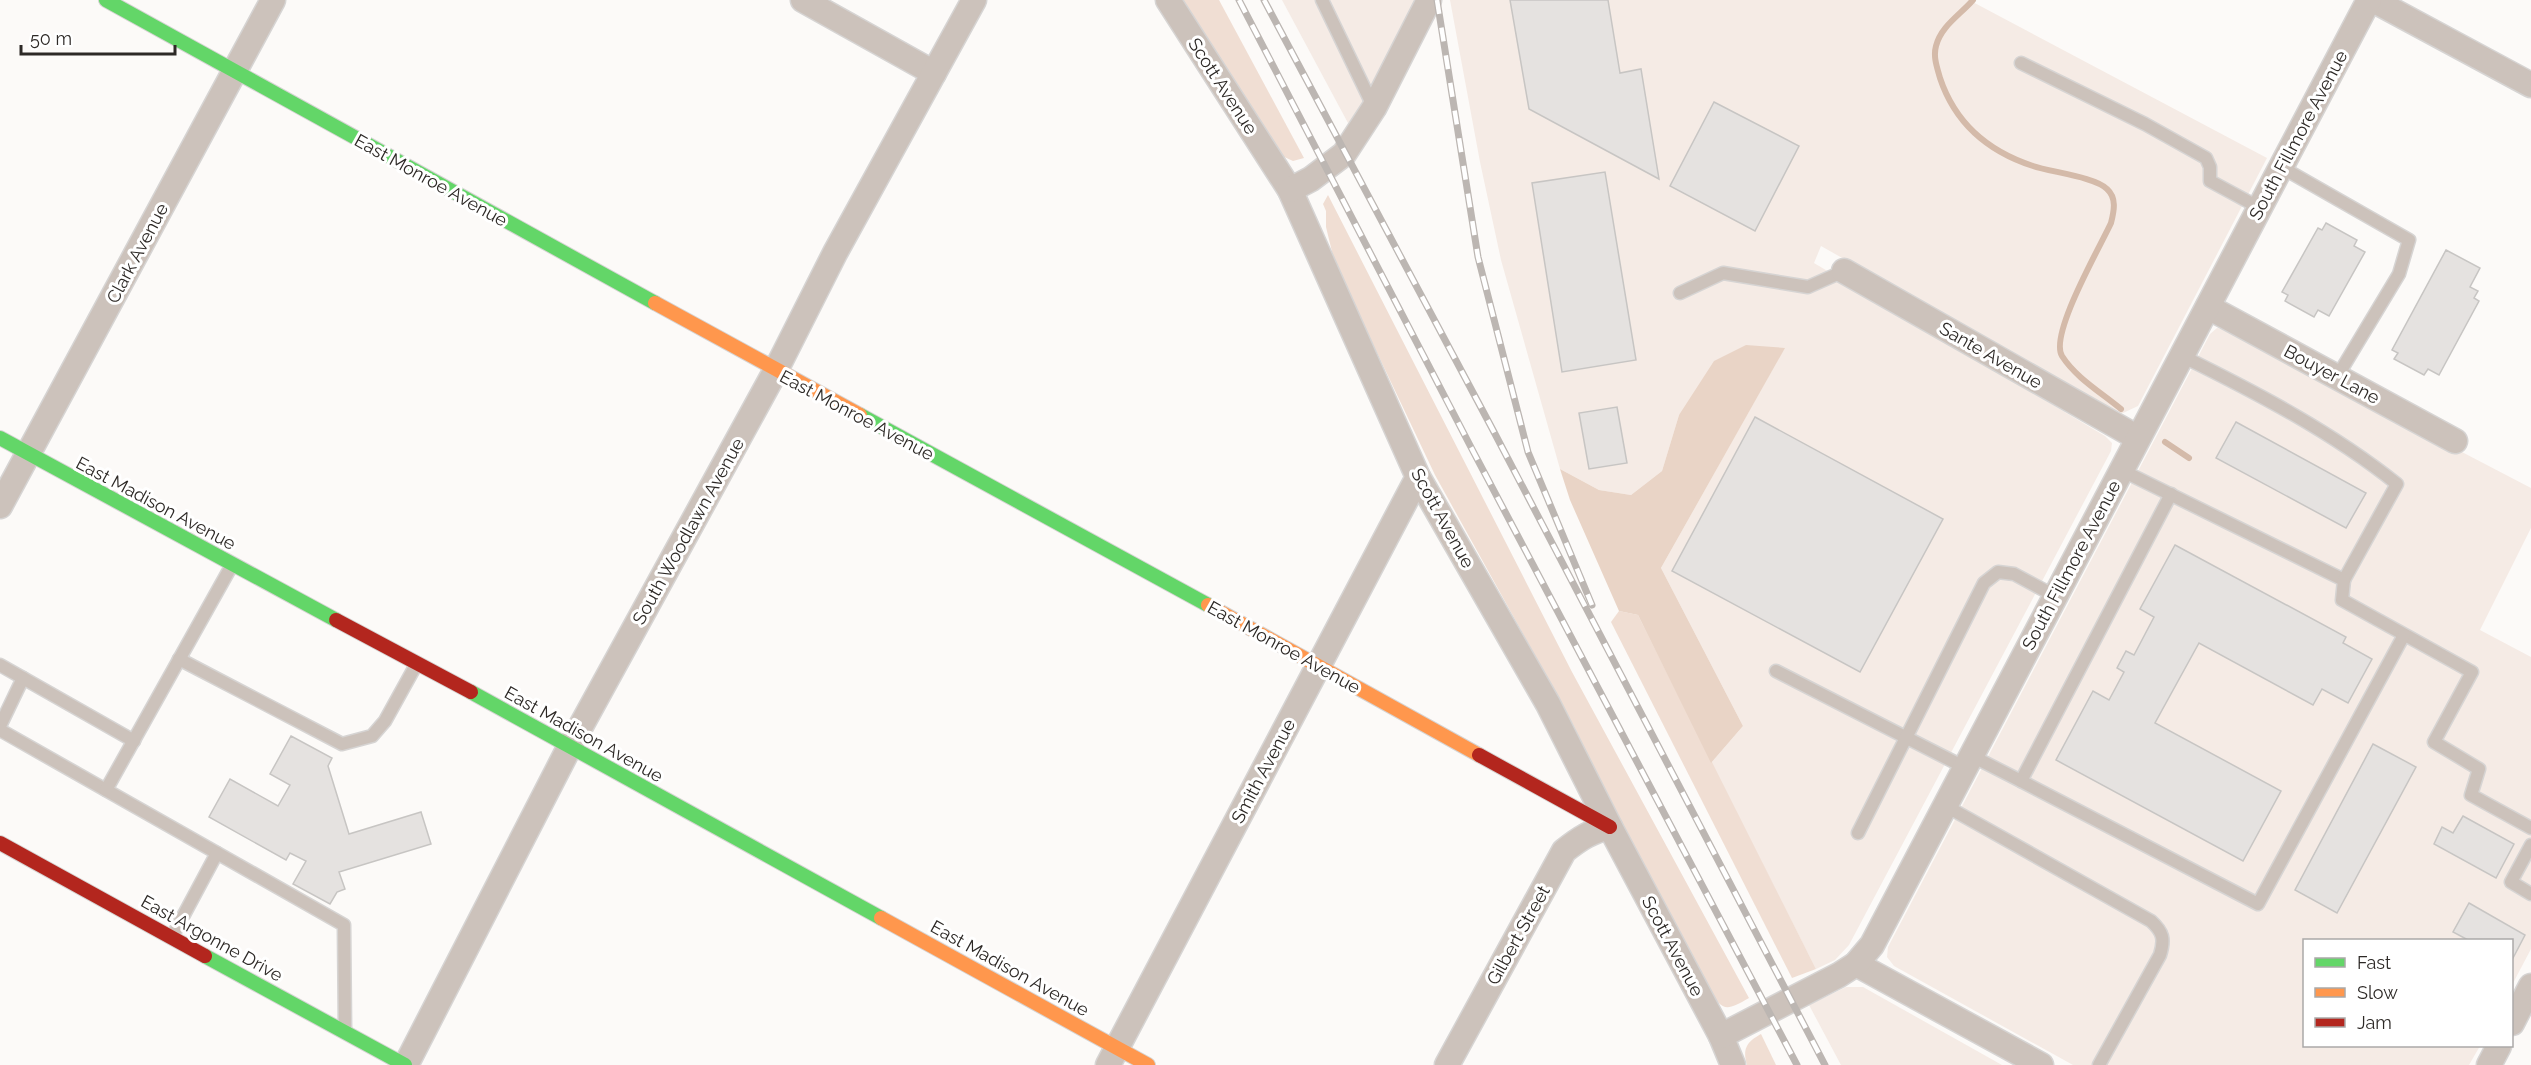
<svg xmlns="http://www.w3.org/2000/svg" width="2531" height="1065" viewBox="0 0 2531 1065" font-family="Raleway,sans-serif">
<rect width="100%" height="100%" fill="#fcfaf8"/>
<!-- built -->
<g fill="#f5ebe5">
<path d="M1282,0H1416L1358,115L1348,123Z"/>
<path d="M1450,0H1969L2267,158L2138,406L2123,413L2113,411L1821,246L1814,263L2105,436L2112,443L2111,451L1849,945L1835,960L1816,969L1711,763L1743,726L1661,568L1784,349L1679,415L1662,471L1631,495L1599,490L1560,469L1501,260L1480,162Z"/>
<path d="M2217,328L2228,330L2531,488V528L2480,630L2531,657V949L2512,985V940H2304V1046H2480L2469,1065H2073L1894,966L1887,957L1888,947L2210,334Z"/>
<path d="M1846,987H1863L2002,1065H1841L1809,1005Z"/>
</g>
<!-- green -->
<g fill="#f0ded3">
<path d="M1179,0H1219L1304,158L1293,161L1280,155Z"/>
<path d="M1328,195L1572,672L1749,998C1725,1012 1723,1011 1707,988L1625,836L1574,726L1435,475L1335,264L1326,227V211L1323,204Z"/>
<path d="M1619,611L1638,615L1816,969L1792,978L1611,622Z"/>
<path d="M1761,1034L1776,1065H1747C1742,1048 1747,1042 1761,1034Z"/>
</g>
<!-- forest -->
<path fill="#e9d4c6" d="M1746,345L1785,348L1661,568L1743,726L1711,763L1638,615L1619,611L1570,500L1560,469L1599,490L1631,495L1662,471L1679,415L1714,361Z"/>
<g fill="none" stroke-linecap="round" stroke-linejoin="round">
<!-- stream -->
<g stroke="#d4baa9" stroke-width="6">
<path d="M1973,0C1960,15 1941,26 1936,46C1933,57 1937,67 1940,78C1955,123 1987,151 2033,166C2050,172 2096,177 2107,189C2117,198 2114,211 2111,223C2100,247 2049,335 2062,356C2076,378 2102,393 2121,409"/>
<path d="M2165,442L2189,458"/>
</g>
</g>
<!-- building -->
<g fill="#e5e2e0" stroke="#c7c5c3" stroke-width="1.5">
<path d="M1510,0H1608L1620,73L1641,69L1659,179L1529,109Z"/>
<path d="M1714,102L1799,146L1755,231L1670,186Z"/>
<path d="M1605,172L1636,360L1562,372L1532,183Z"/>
<path d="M2326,223L2357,240L2354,246L2365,252L2329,316L2318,310L2314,317L2285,301L2288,295L2282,292L2318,228L2322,230Z"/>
<path d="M2446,250L2480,268L2470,287L2478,291L2474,298L2479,301L2439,375L2428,369L2424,375L2394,359L2398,353L2392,350Z"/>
<path d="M1617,407L1627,463L1589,469L1579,413Z"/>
<path d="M1755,417L1943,519L1860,672L1672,571Z"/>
<path d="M2236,422L2366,493L2346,528L2216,458Z"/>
<path d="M2175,545L2346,637L2343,643L2372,659L2348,703L2322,689L2313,705L2199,643L2155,723L2281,791L2243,861L2056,760L2093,691L2109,700L2124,672L2117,668L2126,651L2134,655L2154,617L2140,609Z"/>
<path d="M291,736L332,758L328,766L349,834L421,812L431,844L339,872L345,889L337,892L330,904L293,884L306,861L290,853L286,860L209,817L230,779L278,806L290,785L270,774Z"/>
<path d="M2373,744L2416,767L2337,913L2295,890Z"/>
<path d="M2463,816L2514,844L2496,878L2434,844L2442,827L2453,833Z"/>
<path d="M2469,903L2525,935L2512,960V940H2468L2453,932Z"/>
</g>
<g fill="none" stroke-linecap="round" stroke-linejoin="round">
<defs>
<g id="lane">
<path d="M1322,0L1374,108"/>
<path d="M2021,63L2145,124L2206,158L2210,167V181L2260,208"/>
<path d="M2281,167L2409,240L2399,274L2337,377"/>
<path d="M1680,293L1723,273L1808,287L1844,271"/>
<path d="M2121,470L2344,580L2397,484C2332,432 2257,393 2182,356"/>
<path d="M2344,580L2342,600L2472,672L2434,742L2479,769L2471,795L2531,828"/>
<path d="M179,659L342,744L372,736L385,721L416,665"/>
<path d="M0,665L23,678L0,726"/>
<path d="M1776,671L1964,767"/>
<path d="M23,678L134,741"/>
<path d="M0,730L217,853"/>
<path d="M1970,755L2021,781L2171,494"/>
<path d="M2021,781L2258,904L2404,635"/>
<path d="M106,790L232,565"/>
<path d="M1944,805L2151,921C2163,932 2165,939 2160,955L2099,1065"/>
<path d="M1858,833L1984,583L1998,572L2014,574L2055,596"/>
<path d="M2531,845L2511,882L2531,894"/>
<path d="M172,937L217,853L344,925L345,1030"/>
</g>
<g id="street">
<path d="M803,0L934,73"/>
<path d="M1168,0L1290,190L1418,477L1548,704L1610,827L1721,1036L1733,1065"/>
<path d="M2373,0L2531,85"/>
<path d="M1290,190L1311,179L1344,154L1374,108L1429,0"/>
<path d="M1844,271L2138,438"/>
<path d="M2208,307L2455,441"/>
<path d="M0,506L273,0"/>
<path d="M1856,964L2041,1065"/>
<path d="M2512,1023L2531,986"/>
<path d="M1721,1036L1839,975L1856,964L1872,945L2369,0"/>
<path d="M406,1065L570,746L776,370L835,253L974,0"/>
<path d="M1108,1065L1418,477"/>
<path d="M1447,1065L1564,851C1579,839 1591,831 1610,827"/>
<path d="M2489,1065L2499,1046"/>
</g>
<g id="fast">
<path d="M106,0L655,303"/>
<path d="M860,415L1208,605"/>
<path d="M0,438L336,620"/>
<path d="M471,692L881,918"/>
<path d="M205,956L405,1065"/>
</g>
<g id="slow">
<path d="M655,303L860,415"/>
<path d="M1208,605L1479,755"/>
<path d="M881,918L1148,1065"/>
</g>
<g id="jam">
<path d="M336,620L471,692"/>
<path d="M1479,755L1610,827"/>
<path d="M0,843L205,956"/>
</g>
</defs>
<!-- lane casing -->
<use href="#lane" stroke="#d6d4d3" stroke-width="15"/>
<!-- street casing -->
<use href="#street" stroke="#d6d4d3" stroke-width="27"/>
<!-- fast casing -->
<use href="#fast" stroke="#d6d4d3" stroke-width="16"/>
<!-- slow casing -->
<use href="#slow" stroke="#d6d4d3" stroke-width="16"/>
<!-- jam casing -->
<use href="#jam" stroke="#d6d4d3" stroke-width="16"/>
<!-- lane -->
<use href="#lane" stroke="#ccc2bb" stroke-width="12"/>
<!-- street -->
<use href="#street" stroke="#ccc2bb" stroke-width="24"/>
<!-- fast -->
<use href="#fast" stroke="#63d668" stroke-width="14"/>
<!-- slow -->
<use href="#slow" stroke="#ff974d" stroke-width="14"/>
<!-- jam -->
<use href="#jam" stroke="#b3261e" stroke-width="14"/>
<defs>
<g id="rail">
<path d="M1239,0L1474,453L1797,1065"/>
<path d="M1264,0L1494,432L1825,1065"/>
<path d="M1437,0L1478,257L1528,452L1592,605"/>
</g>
</defs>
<!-- rail casing -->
<use href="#rail" stroke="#bcb6b2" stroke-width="7"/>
<!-- rail -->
<use href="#rail" stroke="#fff" stroke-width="4.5" stroke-dasharray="14" stroke-linecap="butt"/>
</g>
<g text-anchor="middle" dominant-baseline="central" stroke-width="6" stroke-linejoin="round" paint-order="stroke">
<!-- street labels -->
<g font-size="18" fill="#2d2926" stroke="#fff">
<text transform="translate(1223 86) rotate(57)">Scott Avenue</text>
<text transform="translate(2298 135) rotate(-62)">South Fillmore Avenue</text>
<text transform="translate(431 180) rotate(29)">East Monroe Avenue</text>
<text transform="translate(137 253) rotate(-62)">Clark Avenue</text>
<text transform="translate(1991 355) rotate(30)">Sante Avenue</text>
<text transform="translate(2332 374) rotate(28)">Bouyer Lane</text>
<text transform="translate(857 415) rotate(28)">East Monroe Avenue</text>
<text transform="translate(156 503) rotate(28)">East Madison Avenue</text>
<text transform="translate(1443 518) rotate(61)">Scott Avenue</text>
<text transform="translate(688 531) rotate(-61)">South Woodlawn Avenue</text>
<text transform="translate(2071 565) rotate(-62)">South Fillmore Avenue</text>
<text transform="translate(1284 647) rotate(29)">East Monroe Avenue</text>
<text transform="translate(584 734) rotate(29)">East Madison Avenue</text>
<text transform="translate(1263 771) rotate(-62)">Smith Avenue</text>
<text transform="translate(1518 935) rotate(-61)">Gilbert Street</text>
<text transform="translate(212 938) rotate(29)">East Argonne Drive</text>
<text transform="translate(1673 946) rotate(62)">Scott Avenue</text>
<text transform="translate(1010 968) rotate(29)">East Madison Avenue</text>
</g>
</g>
<!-- legend -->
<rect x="2303" y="939" width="210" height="108" fill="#ffffff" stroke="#aba9a8" stroke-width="1.5"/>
<rect x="2315" y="958" width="30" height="9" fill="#63d668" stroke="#aba9a8" stroke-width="1.5"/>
<text x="2357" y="969" font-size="18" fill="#2d2926">Fast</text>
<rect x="2315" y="988" width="30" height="9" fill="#ff974d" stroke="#aba9a8" stroke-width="1.5"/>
<text x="2357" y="999" font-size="18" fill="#2d2926">Slow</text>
<rect x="2315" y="1018" width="30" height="9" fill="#b3261e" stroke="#aba9a8" stroke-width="1.5"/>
<text x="2357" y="1029" font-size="18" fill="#2d2926">Jam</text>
<!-- scale -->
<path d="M21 45v9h154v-9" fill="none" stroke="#2d2926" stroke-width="3"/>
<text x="30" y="45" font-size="18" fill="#2d2926" stroke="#ffffff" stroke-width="4.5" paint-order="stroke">50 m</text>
</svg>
